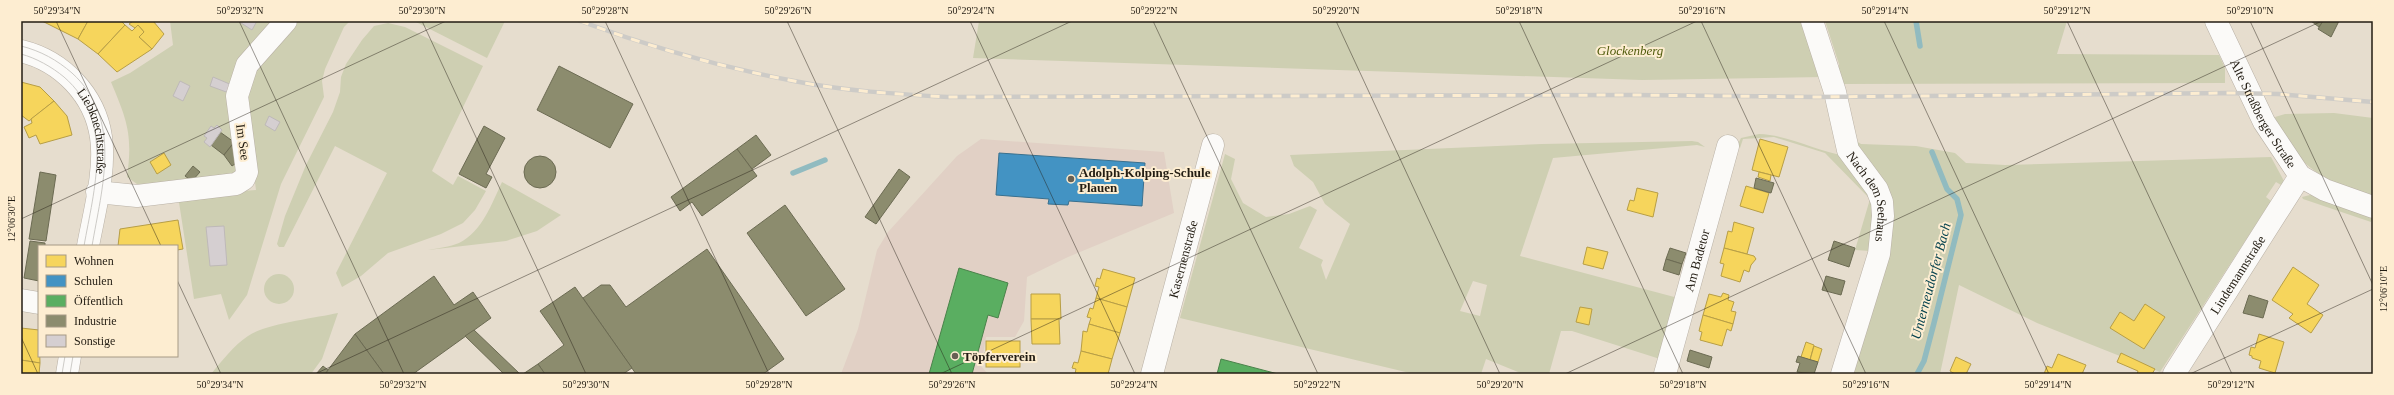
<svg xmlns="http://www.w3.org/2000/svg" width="2394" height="395" viewBox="0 0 2394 395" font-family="'Times New Roman',serif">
<rect width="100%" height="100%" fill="#e6ddce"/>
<!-- commercial -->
<path fill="#e1d0c5" d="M981,139L1164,152L1174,213L1068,257L1027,277L1024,321L1015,337H986L981,366L988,374H841L858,329L877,250L888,232L957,156Z"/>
<!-- green -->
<g fill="#cecfb2" fill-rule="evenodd">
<path d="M170,21H281L240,72L243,161L235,175L190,183L137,184L127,177C133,135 127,120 111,82L130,73L173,45Z"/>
<path d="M298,21H350L344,27L325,69L322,81L324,97L281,184L247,295L229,320L221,294L194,299L178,196L256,190L246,112L247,83L268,48Z"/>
<path d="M414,21H505L487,58Z"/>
<path d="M979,21H1802L1823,77L1642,80L973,58Z"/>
<path d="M1825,21H2067L2057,54L2219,55L2225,68V83L1839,84V64Z"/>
<path d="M388,23L405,27L483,66L432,171L453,185L458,176L486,191L475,210L463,223L441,234L388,253L361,276L342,287L336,273L387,173L335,146L284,247H279L277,244L285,216L306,165L333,112L340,92L341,77L346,64L362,40L374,26Z"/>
<path d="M2334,113L2373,118V198C2321,178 2299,170 2275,117L2285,114Z"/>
<path d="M1759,134C1790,135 1817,152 1847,156L1876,198L1870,251L1855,250L1870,199L1825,153L1774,137L1743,139L1740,148L1738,144L1741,138Z"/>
<path d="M1848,136L1861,144L1916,146L1955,153L1966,163L2005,165L2271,157L2284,181L2281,185L2276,182L2266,197L2271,201L2160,372L2037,323L1959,285L1940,374H1846L1884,237Z"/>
<path d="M1692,141L1698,142L1705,147L1697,145L1553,158L1520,256L1678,298L1660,359L1572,331H1561L1549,374H1523L1486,359L1481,374H1414L1180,318L1225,154L1235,159L1231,179L1243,203L1266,217L1289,214L1310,206L1317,210L1299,248L1323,260L1321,265L1326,280L1350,224L1325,204L1313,182L1294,166L1290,155L1542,144ZM1473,281L1487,285L1480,316L1460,311Z"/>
<path d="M502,182L561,215L537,231L506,241L428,250C438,248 450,247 459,243C482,232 492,203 502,182Z"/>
<path d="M2318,193L2373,217L2371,222L2303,199L2302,197Z"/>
<circle cx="279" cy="289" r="15"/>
<path d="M338,313L322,359L311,374H211C222,361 233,346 248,336C265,324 315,318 338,313Z"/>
</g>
<!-- homes -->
<g fill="#f6d55c" stroke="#b79e46">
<path d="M42,21H88L78,39Z"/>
<path d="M88,21H121L125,25L98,54L78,39Z"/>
<path d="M133,21H153L164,34L152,49L139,37L144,32L138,25L135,28L129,24Z"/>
<path d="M125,25L132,31L138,25L144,32L139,37L152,49L117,72L98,54Z"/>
<path d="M21,82L40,87L54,101L29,121L21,115Z"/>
<path d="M54,101L67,116L72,135L40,144L36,135L29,138L24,127L32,123L31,119Z"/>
<path d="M1760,139L1788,147L1779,177L1752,170Z"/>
<path d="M164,153L171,165L157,174L150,162Z"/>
<path d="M1759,172L1771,175L1770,181L1758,177Z"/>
<path d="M1746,186L1769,193L1763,213L1740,206Z"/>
<path d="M1637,188L1658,193L1653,217L1627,210L1630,200L1634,201Z"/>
<path d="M178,220L183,249L177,250V246H118L120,229Z"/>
<path d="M1734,222L1754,228L1747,254L1724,248L1728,231L1732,232Z"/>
<path d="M1587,247L1608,252L1603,269L1583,264Z"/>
<path d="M1724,248L1754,256L1756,259L1751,265L1749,272L1744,270L1740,282L1721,276L1724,264L1720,263Z"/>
<path d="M2293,267L2319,285L2307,304L2323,315L2311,333L2289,318L2293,314L2272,300Z"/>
<path d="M1103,269L1135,278L1127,307L1096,298L1099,287L1095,286L1097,278L1100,279Z"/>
<path d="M1723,293L1729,295L1728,300L1734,302L1731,311L1736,312L1733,324L1703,315L1709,294L1721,297Z"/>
<path d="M1031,294H1060L1061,319H1031Z"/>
<path d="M1096,298L1127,307L1120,333L1089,324L1091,318L1087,317L1090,308L1093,309Z"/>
<path d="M2145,304L2165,317L2144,349L2110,328L2120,312L2134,321Z"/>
<path d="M1580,307L1592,309L1589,325L1576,322Z"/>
<path d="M1703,315L1733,324L1731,331L1727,329L1722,346L1700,340L1702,332L1699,331Z"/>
<path d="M1031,319H1059L1060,344H1032Z"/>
<path d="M1089,324L1120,333L1112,359L1081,351L1083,331L1087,332Z"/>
<path d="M21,328L39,330L40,363L21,360Z"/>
<path d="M2259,334L2284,342L2275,373L2259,368L2261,361L2252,358V356L2249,355L2251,347L2255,348Z"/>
<rect x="986" y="341" width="34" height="26"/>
<path d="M1806,342L1814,345L1810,360L1801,357Z"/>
<path d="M1814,346L1822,349L1818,362L1810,360Z"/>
<path d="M1081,351L1112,359L1108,374H1075L1076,369L1072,368L1074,362L1078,363Z"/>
<path d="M2121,353L2155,369L2152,374H2137L2138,371L2117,362Z"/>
<path d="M2058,354L2086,365L2082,374H2044L2047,366L2052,368Z"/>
<path d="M1956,357L1971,364L1966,374H1955L1950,371Z"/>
<path d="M21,360L40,363L39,374H21Z"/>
</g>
<!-- schools -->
<path fill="#4393c3" stroke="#39708e" d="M999,153L1145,163L1142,206L1069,201L1068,205L1048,204L1049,199L996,195Z"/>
<!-- public -->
<g fill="#5aae61" stroke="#4a824a">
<path d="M959,268L1008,283L998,318L988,315L972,374H929Z"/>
<path d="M1221,359L1278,374H1217Z"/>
</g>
<!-- industry -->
<g fill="#8c8c6e" stroke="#6c6b53">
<path d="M2311,21H2323L2319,27Z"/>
<path d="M2323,21H2339L2331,37L2318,29Z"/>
<path d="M559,66L633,104L610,148L537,110Z"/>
<path d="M484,126L505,138L486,174L492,177L486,188L459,174Z"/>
<path d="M220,132L234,142L224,155L211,145Z"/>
<path d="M756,135L771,155L752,169L737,149Z"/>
<path d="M232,145L242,159L232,166L224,155Z"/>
<path d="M737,149L757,176L702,216L692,202L680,211L671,197Z"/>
<circle cx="540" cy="172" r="16"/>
<path d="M193,166L200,172L192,181L185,176Z"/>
<path d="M899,169L910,177L876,224L865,217Z"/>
<path d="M40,172L56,175L46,241L29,239Z"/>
<path d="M1756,178L1774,183L1771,193L1754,188Z"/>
<path d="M785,205L845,289L806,316L747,233Z"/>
<path d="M30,241L45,243V246H39V281L24,278Z"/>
<path d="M1834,241L1855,248L1849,267L1828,260Z"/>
<path d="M1670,248L1686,253L1682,264L1666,259Z"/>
<path d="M707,249L784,359L763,374H636L583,298L601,285H610L626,307Z"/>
<path d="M1666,259L1682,264L1679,275L1663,270Z"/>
<path d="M434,276L454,305L473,292L491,318L413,374H384L355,334Z"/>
<path d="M1826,276L1845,281L1841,295L1822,290Z"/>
<path d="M575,287L632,368L623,374H545L538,364L564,345L540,311Z"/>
<path d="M2249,295L2268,301L2263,318L2243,313Z"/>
<path d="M474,330L520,374H504L465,336Z"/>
<path d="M355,334L384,374H325Z"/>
<path d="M1690,350L1712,357L1709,368L1687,361Z"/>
<path d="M1798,356L1818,362L1814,374L1797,372L1800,363L1796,362Z"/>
<path d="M538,364L545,374H523Z"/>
<path d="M323,366L328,370L325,374H316Z"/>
</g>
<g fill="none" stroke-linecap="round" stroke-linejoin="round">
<!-- stream -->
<g stroke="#91bbc0" stroke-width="5.5">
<path d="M1916,21L1920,46"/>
<path d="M793,173L825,160"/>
<path d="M1917,374L1924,361L1934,323L1961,215L1957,199L1947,189L1932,152"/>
</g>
</g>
<!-- building -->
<g fill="#d5cfd1" stroke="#beb9b8">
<path d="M238,21H257L252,30Z"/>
<path d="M213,77L232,85L229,93L210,86Z"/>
<path d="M180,81L190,86L183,101L173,96Z"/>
<path d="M269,116L280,122L275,131L265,125Z"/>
<path d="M217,125L222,130L210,147L204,142L207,138L204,136L211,126L214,128Z"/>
<path d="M224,226L227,265L210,266L206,227Z"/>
</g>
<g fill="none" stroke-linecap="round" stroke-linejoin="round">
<defs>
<g id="minor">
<path id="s1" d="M1812,21L1835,92L1848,150L1877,189L1882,202L1883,216L1879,254L1842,374"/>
<path id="s2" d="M2216,21L2264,122L2300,176L2325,190L2373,207"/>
<path id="s3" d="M21,51C62,61 95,95 101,137C106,170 94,213 88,246"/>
<path d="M97,192L137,196L236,184L244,179L247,172L237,96L247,65L286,21"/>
<path d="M21,300L39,303"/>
<path d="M67,374L70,356"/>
<path id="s4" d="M1152,374L1213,145"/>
<path id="s5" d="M1665,374L1728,146"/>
<path id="s6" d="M2174,374L2300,176"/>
</g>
</defs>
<!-- minor casing -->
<use href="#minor" stroke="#b8b0a5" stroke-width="23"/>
<!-- minor -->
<use href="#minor" stroke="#fbfaf8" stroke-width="22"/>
<!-- tram -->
<g stroke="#cdcbc7" stroke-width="1">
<path d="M21,46C41,51 57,60 72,73C123,119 102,187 92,246"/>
<path d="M21,54C36,58 52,67 64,77C115,121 94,189 84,246"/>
<path d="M62,374L65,356"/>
<path d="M70,374L73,356"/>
</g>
<defs>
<path id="rail" d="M580,21C650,47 720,67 794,81C844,91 896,94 948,97L1632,95L1816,97L2230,93L2278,94L2373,102"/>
</defs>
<!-- rail casing -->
<use href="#rail" stroke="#cdcbc7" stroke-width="4.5"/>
<!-- rail -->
<use href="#rail" stroke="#fdedd1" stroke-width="3" stroke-dasharray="9" stroke-linecap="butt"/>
</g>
<!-- ticks -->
<path fill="none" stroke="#231d13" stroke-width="1" stroke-opacity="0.45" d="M56,21L161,246M239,21L404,374M422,21L586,374M605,21L769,374M787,21L952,374M970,21L1135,374M1153,21L1318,374M1336,21L1500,374M1519,21L1683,374M1701,21L1866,374M1884,21L2049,374M2067,21L2232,374M2250,21L2373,285M21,219L446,21M177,280L221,374M21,337L38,374M315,374L1072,21M940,374L1697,21M1565,374L2322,21M2190,374L2373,289"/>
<!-- markers -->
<g fill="#676054" stroke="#fdedd1" stroke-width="1.5">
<circle cx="1071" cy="179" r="4"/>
<circle cx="955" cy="356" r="4"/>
</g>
<g text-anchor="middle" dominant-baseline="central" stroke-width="4" stroke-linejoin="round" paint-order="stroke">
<!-- park labels -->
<g font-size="13" font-style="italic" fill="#515c0d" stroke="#fdedd1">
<text x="1630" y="50">Glockenberg</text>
</g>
<!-- street labels -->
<g font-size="13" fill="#231d13" stroke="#fdedd1">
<text stroke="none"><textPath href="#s2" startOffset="104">Alte Straßberger Straße</textPath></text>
<text stroke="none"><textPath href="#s3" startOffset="117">Liebknechtstraße</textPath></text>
<text transform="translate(243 142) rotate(82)">Im See</text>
<text stroke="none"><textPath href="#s1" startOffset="187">Nach dem Seehaus</textPath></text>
<text stroke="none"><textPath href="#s4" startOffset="119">Kasernenstraße</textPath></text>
<text stroke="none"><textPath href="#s5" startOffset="118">Am Badetor</textPath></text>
<text stroke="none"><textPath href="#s6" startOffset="118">Lindemannstraße</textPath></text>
</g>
<!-- poi labels -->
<g font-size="13" font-weight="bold" fill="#231d13" stroke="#fdedd1" text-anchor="start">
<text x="1079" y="172">Adolph-Kolping-Schule<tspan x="1079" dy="15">Plauen</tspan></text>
<text x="963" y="356">Töpferverein</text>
</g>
<!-- water labels -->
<g font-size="14" font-style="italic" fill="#094550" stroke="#fdedd1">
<text transform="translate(1931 281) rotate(-75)">Unterneudorfer Bach</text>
</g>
</g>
<!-- border -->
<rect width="2394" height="395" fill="none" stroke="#fdedd1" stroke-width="44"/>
<!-- legend -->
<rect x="38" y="245" width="140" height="112" fill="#fdedd1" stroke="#a69a85"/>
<rect x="46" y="255" width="20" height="12" fill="#f6d55c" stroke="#a69a85"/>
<text x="74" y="265" font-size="12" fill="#231d13">Wohnen</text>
<rect x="46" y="275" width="20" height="12" fill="#4393c3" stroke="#a69a85"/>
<text x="74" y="285" font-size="12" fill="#231d13">Schulen</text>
<rect x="46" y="295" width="20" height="12" fill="#5aae61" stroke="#a69a85"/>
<text x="74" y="305" font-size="12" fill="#231d13">Öffentlich</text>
<rect x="46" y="315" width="20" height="12" fill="#8c8c6e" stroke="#a69a85"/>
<text x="74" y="325" font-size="12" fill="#231d13">Industrie</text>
<rect x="46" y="335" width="20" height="12" fill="#d5cfd1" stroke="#a69a85"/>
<text x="74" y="345" font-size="12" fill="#231d13">Sonstige</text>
<rect x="22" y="22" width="2350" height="351" fill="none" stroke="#231d13" stroke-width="1.5"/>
<g font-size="10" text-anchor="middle" fill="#231d13">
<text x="57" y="14">50°29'34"N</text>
<text x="240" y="14">50°29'32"N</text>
<text x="422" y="14">50°29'30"N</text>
<text x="605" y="14">50°29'28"N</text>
<text x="788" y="14">50°29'26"N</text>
<text x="971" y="14">50°29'24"N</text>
<text x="1154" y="14">50°29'22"N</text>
<text x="1336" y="14">50°29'20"N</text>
<text x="1519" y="14">50°29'18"N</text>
<text x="1702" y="14">50°29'16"N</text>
<text x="1885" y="14">50°29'14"N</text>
<text x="2067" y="14">50°29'12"N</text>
<text x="2250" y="14">50°29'10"N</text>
<text transform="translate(11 219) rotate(-90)" y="4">12°06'30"E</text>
<text transform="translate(2383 289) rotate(-90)" y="4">12°06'10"E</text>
<text x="220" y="388">50°29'34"N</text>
<text x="403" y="388">50°29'32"N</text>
<text x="586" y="388">50°29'30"N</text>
<text x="769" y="388">50°29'28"N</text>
<text x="952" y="388">50°29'26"N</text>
<text x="1134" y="388">50°29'24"N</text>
<text x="1317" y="388">50°29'22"N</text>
<text x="1500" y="388">50°29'20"N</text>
<text x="1683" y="388">50°29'18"N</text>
<text x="1866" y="388">50°29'16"N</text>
<text x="2048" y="388">50°29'14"N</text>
<text x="2231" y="388">50°29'12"N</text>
</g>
</svg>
